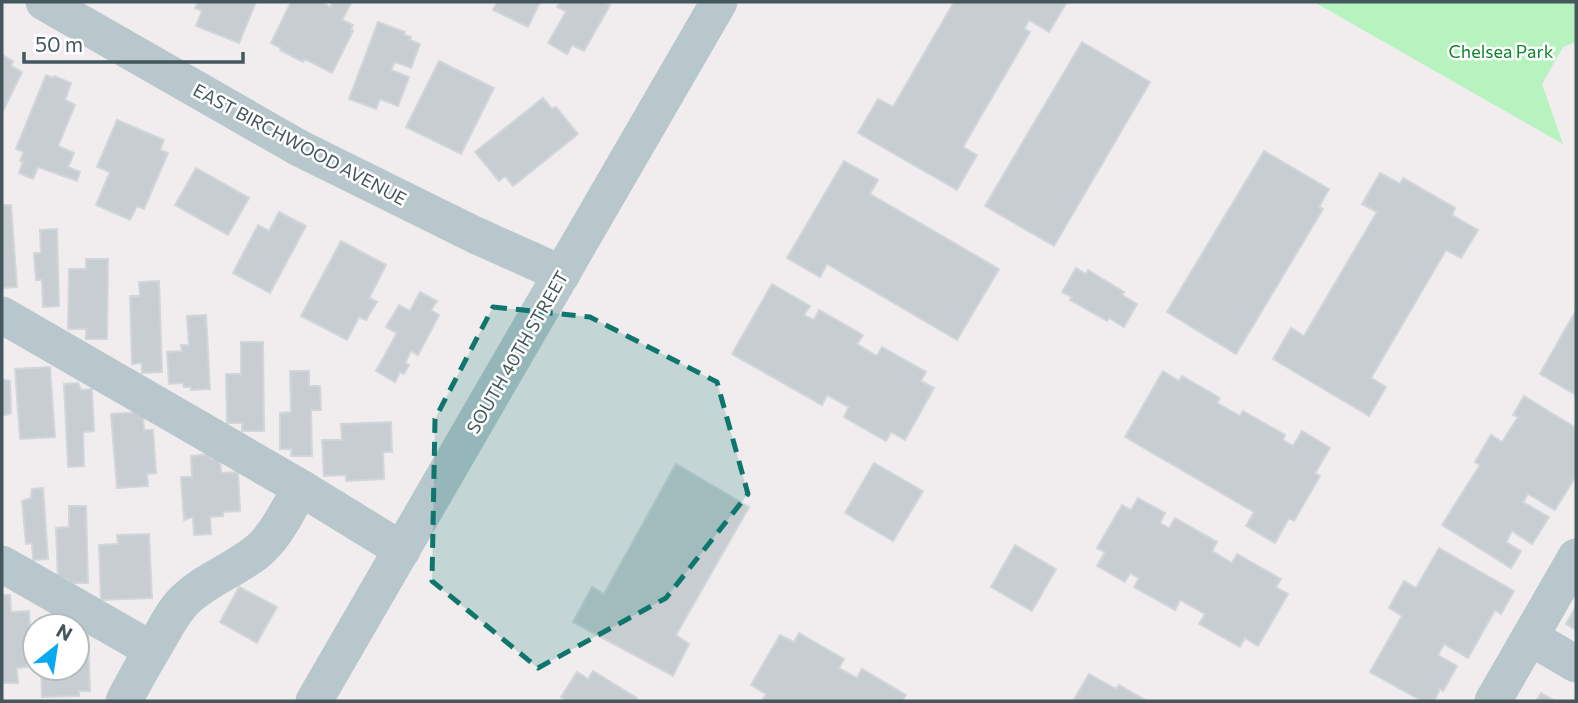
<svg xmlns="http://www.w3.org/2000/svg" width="1578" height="703" viewBox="0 0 1578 703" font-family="Commissioner,sans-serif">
<rect width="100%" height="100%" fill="#f1edee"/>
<!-- green -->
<path fill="#b7f3bf" d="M1314,2H1576V42L1563,47L1542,84L1563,144Z"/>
<!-- building -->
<g fill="#c7cdd1" stroke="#d1d6da" stroke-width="2">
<path d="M198,2H256L239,43L196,26L202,11L195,8Z"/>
<path d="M291,2H321L330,7L333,2L351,3L342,20L353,25L351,30L353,31L332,73L305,59L303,62L280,50L281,48L271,43Z"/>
<path d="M497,2H540L528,27L493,10Z"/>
<path d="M560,2H604L610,5L584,51L572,45L567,54L548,43L566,12L557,7Z"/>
<path d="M954,2H1067L1049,32L1029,20L1024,29L1030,32L963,147L977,155L957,190L858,133L878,99L893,107Z"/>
<path d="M378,22L405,32L404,35L411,37L410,40L420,44L411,68L395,62L391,70L409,77L398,106L380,99L376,109L349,99Z"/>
<path d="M1082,42L1150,82L1054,246L985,206Z"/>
<path d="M2,55L13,61L11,66L22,72L2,113Z"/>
<path d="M439,61L494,88L461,154L406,127Z"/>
<path d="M46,75L53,78L54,76L71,83L65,100L75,105L58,146L74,153L68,167L80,172L77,181L38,167L33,179L19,173L23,162L20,161L24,152L16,149Z"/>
<path d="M543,98L552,109L556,107L578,134L513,186L505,176L499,181L475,152Z"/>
<path d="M117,120L164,140L160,150L168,153L144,209L137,206L130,220L96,205L110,172L97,167Z"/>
<path d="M1264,151L1329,189L1319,207L1323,209L1236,354L1167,312Z"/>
<path d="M844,161L878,180L870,194L999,269L957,340L827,264L820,277L787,258Z"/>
<path d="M196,168L249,198L228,235L175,205Z"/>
<path d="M1380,173L1400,184L1403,178L1455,208L1452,215L1478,230L1461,258L1446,250L1371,378L1386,387L1369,416L1273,359L1291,328L1304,336L1377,212L1362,204Z"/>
<path d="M2,205H11L17,287L2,288Z"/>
<path d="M279,212L306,226L270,293L233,273L258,225L269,231Z"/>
<path d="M57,229L59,306L43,307L42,280H36L34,253H41L40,230Z"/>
<path d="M341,241L386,265L369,298L377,302L366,320L359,317L347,340L301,316Z"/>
<path d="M86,259H108L107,339H86V329H68L69,269H86Z"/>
<path d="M1076,268L1086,274L1088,270L1124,292L1122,295L1137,304L1124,327L1109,318L1107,321L1070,300L1072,297L1062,292Z"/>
<path d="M159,281L162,372L142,373V363L132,364L130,296H140L139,282Z"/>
<path d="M772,284L810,306L804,315L814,320L819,310L863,335L857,344L877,356L882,347L926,372L921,381L934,388L905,440L891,432L886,441L844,417L849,407L827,395L822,405L732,354Z"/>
<path d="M420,292L437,301L431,310L439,315L418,355L411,351L405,363L409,365L404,374L400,372L395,382L376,371L397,333L386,327L399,305L410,311Z"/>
<path d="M1576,310V395L1540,374Z"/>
<path d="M206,315L210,389L191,390V387H184L183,383L169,384L167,352L182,351L181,345H189L187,316Z"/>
<path d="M241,342H263L264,431H242V423H227L226,374H241Z"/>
<path d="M50,367L55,437L20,439L15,369Z"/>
<path d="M290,371H309V386H320L321,410H311L312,456H291L292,449H280V413L291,412Z"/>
<path d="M1163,371L1179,381L1182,376L1220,398L1217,403L1240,416L1243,411L1285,435L1283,440L1293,446L1302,431L1330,448L1315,473L1320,476L1294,521L1289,518L1275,543L1246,526L1254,512L1125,437Z"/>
<path d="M2,379L10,381L11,413L6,415H2Z"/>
<path d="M78,383L81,390L92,389L94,431L83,432L84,466L68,467L64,384Z"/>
<path d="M1524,396L1576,428V476L1555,510L1528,494L1523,502L1549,517L1532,544L1512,531L1506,542L1521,551L1511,568L1442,525L1480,465L1475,462L1491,435L1502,442L1518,417L1513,415Z"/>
<path d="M143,412L144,430H153L156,473L147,474L148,486L117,488L111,414Z"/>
<path d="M391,422L392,452H383L384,479L346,481V475L324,476L322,440H342L341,424Z"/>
<path d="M210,454V459L220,458L221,473L238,472L240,511L223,512V516L210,517L211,534L194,535L193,517L184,520L181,477H192L191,456Z"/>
<path d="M874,463L923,491L893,541L845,513Z"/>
<path d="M676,464L749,507L676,635L689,644L673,676L573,622L592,587L604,594Z"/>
<path d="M43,488L48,559L33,560L32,543L26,544L22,501L31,498L32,489Z"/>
<path d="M1138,498L1165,513L1160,523L1169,528L1175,518L1217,542L1212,551L1232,563L1237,554L1281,579L1276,587L1288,594L1258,646L1245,638L1240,647L1199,624L1205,614L1180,600L1175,610L1134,587L1139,578L1130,573L1125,582L1097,566L1105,552L1097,548L1122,505L1131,510Z"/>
<path d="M69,506H86L88,583H70L67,579H58L56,528L69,527Z"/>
<path d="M149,534L152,598L101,600L99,545L118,544L117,535Z"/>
<path d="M1015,545L1056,569L1032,611L991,587Z"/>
<path d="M1439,548L1514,591L1501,614L1495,610L1468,658L1444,644L1438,655L1457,666L1443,691L1440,689L1434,701H1422L1370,672L1402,616L1389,608L1404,581L1416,588Z"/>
<path d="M239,587L277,607L257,643L220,622Z"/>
<path d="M2,595H10L11,612L29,611L30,634H25L27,667L17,668L18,683H2Z"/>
<path d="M1576,606V630L1566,624Z"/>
<path d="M799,633L844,659L839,668L857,678L862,669L906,695L902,701H762L766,694L751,685L780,635L794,642Z"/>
<path d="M88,635L90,691H79V696L42,697L41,668H77V636Z"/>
<path d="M593,671L637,698L635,701H567L561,697L577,672L588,679Z"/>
<path d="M1089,674L1116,689L1119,685L1147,701H1073Z"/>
<path d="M1541,693L1555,701H1536Z"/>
</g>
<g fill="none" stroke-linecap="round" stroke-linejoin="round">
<!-- minor -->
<g stroke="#b7c7cc" stroke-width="37">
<path d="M44,2L299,148L475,235L562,274"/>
<path d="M2,315L301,488L402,550"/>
<path d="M2,564L152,650"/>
<path d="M1530,637L1576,664"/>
<path d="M124,701C135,679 148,657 161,635C168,623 175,609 186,599C207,579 235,570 258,551C277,535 288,509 301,488"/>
<path d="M314,701L719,2"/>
<path d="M1493,701L1576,557"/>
</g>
</g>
<!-- marked area -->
<path fill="#0f766e" fill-opacity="0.2" stroke="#0f766e" stroke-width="5" stroke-dasharray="14 9" stroke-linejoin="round" d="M493,307L590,317L717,382L748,494L666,598L538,668L432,581L435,419Z"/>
<g text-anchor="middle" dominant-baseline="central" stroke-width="5" stroke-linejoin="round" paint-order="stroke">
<!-- park labels -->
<g font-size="18" fill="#0e852b" stroke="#fff">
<text x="1501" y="51">Chelsea Park</text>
</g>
<!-- street labels -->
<g font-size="18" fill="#44575d" stroke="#fff">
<text transform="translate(300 144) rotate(28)">EAST BIRCHWOOD AVENUE</text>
<text transform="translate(517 352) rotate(-60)">SOUTH 40TH STREET</text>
</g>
</g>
<!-- border -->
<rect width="1578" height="703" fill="none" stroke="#44575d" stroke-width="7"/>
<!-- north arrow -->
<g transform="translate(56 647) rotate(30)"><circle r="33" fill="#ffffff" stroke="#b4bcbe" stroke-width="2"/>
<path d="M0-5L12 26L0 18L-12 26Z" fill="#08a9f0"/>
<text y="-10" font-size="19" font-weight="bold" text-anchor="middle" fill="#44575d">N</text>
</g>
<!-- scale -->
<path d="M24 52v10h219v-10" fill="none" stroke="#44575d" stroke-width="3.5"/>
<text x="35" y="52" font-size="21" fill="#44575d" stroke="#ffffff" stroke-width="5" paint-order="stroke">50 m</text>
</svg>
